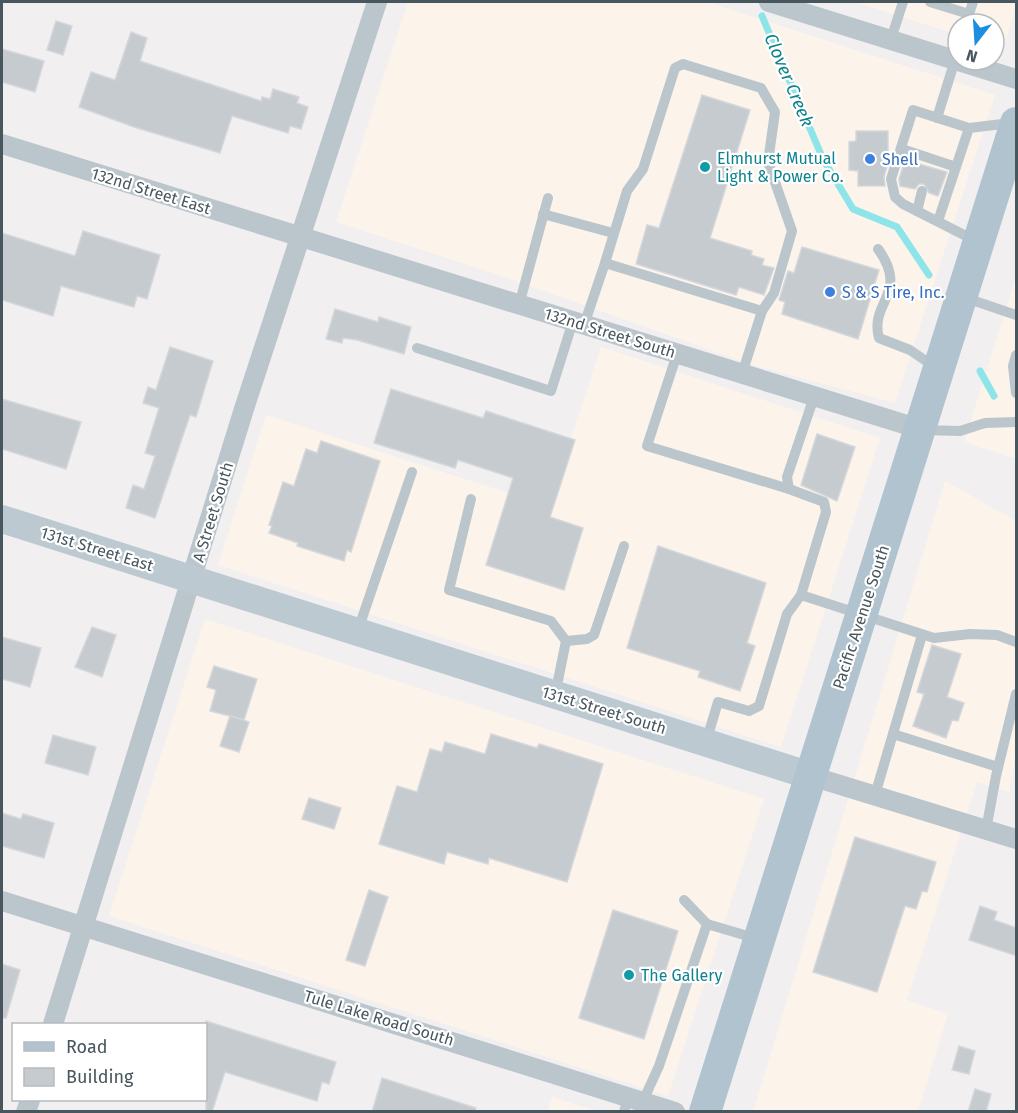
<svg xmlns="http://www.w3.org/2000/svg" width="1018" height="1113" viewBox="0 0 1018 1113" font-family="'Fira Sans',sans-serif">
<rect width="100%" height="100%" fill="#f2eff0"/>
<!-- commercial -->
<g fill="#fcf4ea">
<path d="M408,2H707L995,95L895,403L753,365L496,274L336,222Z"/>
<path d="M856,2H1016V8L1003,49L994,46V24H958V35Z"/>
<path d="M1016,277V459L964,442Z"/>
<path d="M601,347L880,438L781,747L218,565L266,415L549,506Z"/>
<path d="M945,481L1016,521V753L1009,792L977,782L907,1000L948,1014L918,1111L753,1112Z"/>
<path d="M205,619L764,799L668,1096L109,916Z"/>
<path d="M552,1097L597,1111H547Z"/>
</g>
<g fill="none" stroke-linecap="round" stroke-linejoin="round">
<!-- stream -->
<g stroke="#8de5ea" stroke-width="7">
<path d="M762,16L823,159L853,209L897,227L929,275"/>
<path d="M980,371L994,396"/>
</g>
</g>
<!-- building -->
<g fill="#c6cbcf" stroke="#d4d7db" stroke-width="1.5">
<path d="M56,21L72,26L63,55L47,50Z"/>
<path d="M131,32L147,38L140,61L261,101L262,97L270,99L273,89L299,97L297,103L308,107L301,129L290,126L288,133L232,116L220,153L134,127L79,107L91,72L115,80Z"/>
<path d="M2,49L44,61L35,92L2,82Z"/>
<path d="M702,95L750,110L710,238L752,251L751,255L764,259L762,265L774,268L764,295L739,287L736,295L636,264L647,225L659,228Z"/>
<path d="M856,131H888V155L890,156L884,177L885,186H858V171L849,170V142L856,141Z"/>
<path d="M905,160L947,172L938,196L929,193L924,184H919L915,189L900,186L899,179Z"/>
<path d="M83,231L160,255L147,299L137,296L134,307L61,286L53,316L2,300V233L75,256Z"/>
<path d="M802,247L879,270L858,339L782,314L785,302L779,300L788,271L794,273Z"/>
<path d="M335,309L378,322L379,317L411,327L404,354L357,340L343,338L342,343L326,339Z"/>
<path d="M170,347L213,361L196,417L190,415L155,518L126,508L133,485L144,489L155,456L145,453L159,408L143,403L148,387L156,390Z"/>
<path d="M391,389L483,418L486,411L575,440L550,517L583,528L564,590L486,565L513,478L458,460L455,468L374,443Z"/>
<path d="M2,399L81,422L66,469L2,449Z"/>
<path d="M817,434L855,447L837,501L801,485Z"/>
<path d="M321,441L380,461L351,552L347,550L344,561L297,546L298,543L269,533L272,526L269,525L283,482L294,486L306,449L317,453Z"/>
<path d="M658,546L766,583L747,643L755,646L740,691L698,677L700,671L627,648Z"/>
<path d="M92,627L116,635L102,677L75,667Z"/>
<path d="M2,637L41,648L30,687L2,679Z"/>
<path d="M932,645L961,654L947,697L964,703L958,721L952,720L946,738L913,726L924,694L917,692Z"/>
<path d="M214,666L257,679L244,720L231,716L249,722L239,752L220,746L230,716L210,711L216,690L207,687Z"/>
<path d="M491,734L537,748L539,744L603,764L567,882L489,858L488,864L447,852L444,864L379,844L397,786L417,792L430,749L442,752L445,742L485,754Z"/>
<path d="M53,735L96,747L88,775L45,763Z"/>
<path d="M309,798L341,808L334,829L302,819Z"/>
<path d="M2,813L21,819L23,814L54,823L44,858L2,846Z"/>
<path d="M855,837L936,862L927,892L922,891L916,909L905,906L877,992L813,972Z"/>
<path d="M369,890L388,897L365,966L346,960Z"/>
<path d="M980,906L997,912L994,920L1017,928V956L969,940Z"/>
<path d="M613,910L678,931L644,1039L579,1018Z"/>
<path d="M2,964L20,970L6,1018H2Z"/>
<path d="M206,1021L336,1062L329,1084L322,1082L317,1101L225,1072L212,1112H206Z"/>
<path d="M959,1046L975,1051L969,1074L952,1070Z"/>
<path d="M382,1078L476,1108L475,1112H372Z"/>
<path d="M975,1089L991,1094L986,1112H968Z"/>
</g>
<g fill="none" stroke-linecap="round" stroke-linejoin="round">
<!-- service -->
<g stroke="#bbc6cc" stroke-width="10">
<path d="M930,2L969,14L973,2"/>
<path d="M891,39L903,2"/>
<path d="M937,118L955,60"/>
<path d="M902,149L956,167"/>
<path d="M917,211L922,191"/>
<path d="M543,214L613,233"/>
<path d="M938,221L969,128"/>
<path d="M976,241L903,204L895,197L891,179L913,110L969,128L1011,123"/>
<path d="M878,249C910,293 869,302 879,338L910,350L936,368"/>
<path d="M605,263L627,191L643,169L675,68L683,64L761,88L775,112L768,162L792,231L774,293L762,311"/>
<path d="M963,297L1016,315"/>
<path d="M519,305L548,198"/>
<path d="M584,325L605,263L762,311L742,374"/>
<path d="M417,348L551,391L573,321"/>
<path d="M677,354L647,446L789,489"/>
<path d="M1016,355L1013,366L1016,393"/>
<path d="M922,430L960,431L985,423L1016,422"/>
<path d="M471,499L449,590L551,621L566,641L555,695"/>
<path d="M801,595L934,638L970,634L997,635L1016,642"/>
<path d="M358,630L412,472"/>
<path d="M566,641L587,639L594,635L624,546"/>
<path d="M893,734L998,767"/>
<path d="M706,742L718,702L749,711L759,706L787,614L801,595L826,512L824,502L789,489L787,477L814,397"/>
<path d="M875,795L922,635"/>
<path d="M986,830L996,776L1016,694"/>
<path d="M684,900L707,924L758,939"/>
<path d="M643,1101L659,1066L707,924"/>
<path d="M624,1112L628,1097"/>
</g>
<!-- minor -->
<g stroke="#bbc6cc" stroke-width="20">
<path d="M769,2L1016,79"/>
<path d="M2,144L920,429"/>
<path d="M811,776L1016,839"/>
<path d="M2,901L675,1112"/>
<path d="M53,1024L244,409L377,2"/>
<path d="M26,1112L30,1100"/>
</g>
<!-- secondary -->
<path stroke="#bcc9d1" stroke-width="28" d="M2,519L811,776"/>
<!-- primary -->
<path stroke="#b0c3ce" stroke-width="32" d="M705,1112L1016,123"/>
</g>
<!-- markers -->
<g fill="#3f7fe0" stroke="#fff" stroke-width="2">
<circle cx="870" cy="159" r="6"/>
<circle cx="830" cy="292" r="6"/>
</g>
<g fill="#0f9aa8" stroke="#fff" stroke-width="2">
<circle cx="705" cy="167" r="6"/>
<circle cx="629" cy="975" r="6"/>
</g>
<g text-anchor="middle" dominant-baseline="central" stroke-width="4.5" stroke-linejoin="round" paint-order="stroke">
<!-- culture labels -->
<g font-size="16" fill="#0d838f" stroke="#fff" text-anchor="start">
<text x="717" y="158">Elmhurst Mutual<tspan x="717" dy="18">Light &amp; Power Co.</tspan></text>
<text x="641" y="975">The Gallery</text>
</g>
<!-- shop labels -->
<g font-size="16" fill="#366cbe" stroke="#fff" text-anchor="start">
<text x="882" y="159">Shell</text>
<text x="842" y="292">S &amp; S Tire, Inc.</text>
</g>
<!-- street labels -->
<g font-size="16" fill="#48565d" stroke="#fff">
<text transform="translate(151 191) rotate(17)">132nd Street East</text>
<text transform="translate(610 333) rotate(17)">132nd Street South</text>
<text transform="translate(213 512) rotate(-73)">A Street South</text>
<text transform="translate(97 549) rotate(17)">131st Street East</text>
<text transform="translate(861 617) rotate(-72)">Pacific Avenue South</text>
<text transform="translate(604 710) rotate(17)">131st Street South</text>
<text transform="translate(379 1018) rotate(17)">Tule Lake Road South</text>
</g>
<!-- water labels -->
<g font-size="18" font-style="italic" fill="#0f838a" stroke="#fff">
<text transform="translate(789 80) rotate(67)">Clover Creek</text>
</g>
</g>
<!-- border -->
<rect width="1018" height="1113" fill="none" stroke="#48565d" stroke-width="6"/>
<!-- legend -->
<rect x="12" y="1023" width="195" height="78" fill="#ffffff" stroke="#b6bbbe" stroke-width="1.5"/>
<rect x="24" y="1042" width="30" height="9" fill="#b0c3ce" stroke="#b6bbbe" stroke-width="1.5"/>
<text x="66" y="1053" font-size="18" fill="#48565d">Road</text>
<rect x="24" y="1068" width="30" height="18" fill="#c6cbcf" stroke="#b6bbbe" stroke-width="1.5"/>
<text x="66" y="1083" font-size="18" fill="#48565d">Building</text>
<!-- north arrow -->
<g transform="translate(976 42) rotate(197)"><circle r="28" fill="#ffffff" stroke="#b6bbbe" stroke-width="1.5"/>
<path d="M0-4.5L10 22L0 15L-10 22Z" fill="#1c8edf"/>
<text y="-9" font-size="16" font-weight="bold" text-anchor="middle" fill="#48565d">N</text>
</g>
</svg>
